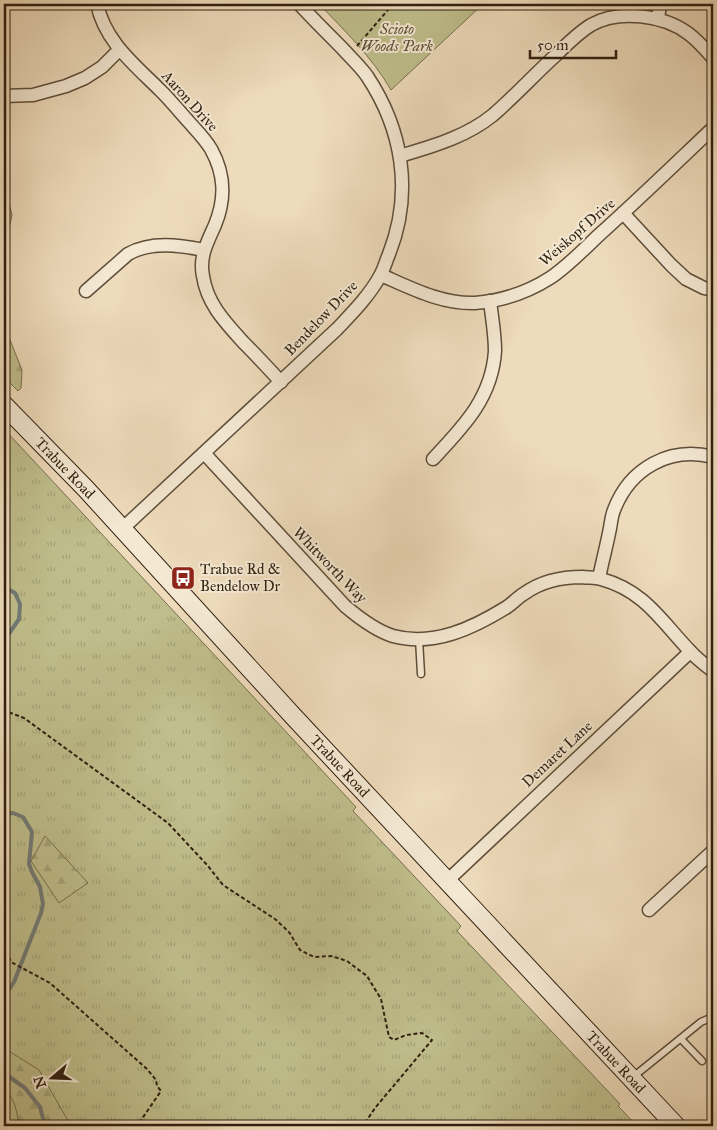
<svg xmlns="http://www.w3.org/2000/svg" width="717" height="1130" viewBox="0 0 717 1130" font-family="'IM FELL Great Primer',serif">
<defs>
<pattern id="grass-tufts" width="24" height="20" patternUnits="userSpaceOnUse" patternTransform="scale(1.25)"><rect width="24" height="20" fill="#bfbe8c"/><path d="M3 7l-1-3M5 7V3M7 7l1-3M15 17l-1-3M17 17v-4M19 17l1-3" fill="none" stroke="#a4a378"/></pattern>
<pattern id="forest-firs" width="22" height="20" patternUnits="userSpaceOnUse" patternTransform="scale(1.25)"><rect width="22" height="20" fill="#bfbe8c"/><path d="M5 1l3.5 6h-7zM16 11l3.5 6h-7z" fill="#a4a378"/></pattern>
</defs>
<rect width="100%" height="100%" fill="#eedbbb"/>
<filter id="stains"><feTurbulence type="fractalNoise" baseFrequency=".004" numOctaves="4"/><feColorMatrix values="0 0 0 0 .2 0 0 0 0 .09 0 0 0 0 .02 0 0 0 .5 -.17"/></filter>
<radialGradient id="worn" r=".72"><stop offset=".6" stop-color="#630" stop-opacity="0"/><stop offset="1" stop-color="#630" stop-opacity=".3"/></radialGradient>
<!-- grass -->
<path fill="url(#grass-tufts)" stroke="#776e4e" d="M4,429L356,807L353,811L461,926L457,931L620,1104L618,1106L637,1126H4Z"/>
<!-- forest -->
<g fill="url(#forest-firs)" stroke="#776e4e">
<path d="M4,197L8,199L12,215L4,251Z"/>
<path d="M4,325L22,370L21,388L18,391L4,377Z"/>
<path d="M45,836L88,883L59,903L31,861Z"/>
<path d="M4,1048L39,1070L67,1119L69,1126H19C17,1112 15,1098 4,1089Z"/>
</g>
<!-- park -->
<path fill="#bfbe8c" stroke="#776e4e" d="M319,4H483L391,90C372,57 345,31 319,4Z"/>
<g fill="none" stroke-linecap="round" stroke-linejoin="round">
<!-- stream -->
<g stroke="#727b76" stroke-width="4">
<path d="M4,587L15,593L20,604L19,619L4,641"/>
<path d="M4,814L13,813L23,817L32,832L29,864L32,872L40,887L43,904L41,913L14,982L4,997"/>
<path d="M4,1073L25,1088L40,1107L45,1126"/>
</g>
<defs>
<g id="lane">
<path d="M419,639L421,674"/>
<path d="M681,1039L702,1061"/>
<path d="M633,1077L701,1022L710,1018L713,1021"/>
</g>
<g id="street">
<path d="M97,4C105,42 135,65 161,91C171,101 180,112 189,122C197,131 205,139 211,149C225,174 226,198 215,225C207,243 199,257 203,276C207,304 226,323 244,343C257,356 269,369 281,382"/>
<path d="M658,19L660,4"/>
<path d="M4,96L33,95L66,86L85,78L102,67L119,50"/>
<path d="M400,156C433,146 466,137 493,115C515,96 535,74 556,55C567,44 578,33 591,25C619,9 664,15 689,34C698,41 706,50 713,58"/>
<path d="M623,213L671,265L686,279L704,288L713,290"/>
<path d="M381,275C411,288 441,304 475,303C501,301 528,292 550,278C567,267 584,249 599,235C638,200 675,164 713,128"/>
<path d="M86,291L128,254C151,241 179,245 204,250"/>
<path d="M204,453L345,606C358,617 377,631 393,636C434,647 473,628 507,607C513,603 518,597 525,593C542,581 561,577 582,577C588,578 595,577 601,579C645,591 661,621 690,651C697,659 705,665 713,671"/>
<path d="M433,459C463,427 492,398 495,351C495,334 492,318 490,301"/>
<path d="M122,529L337,329C353,312 369,296 380,276C384,269 386,261 389,254C413,193 403,130 367,76C360,66 350,57 342,48C327,33 313,19 299,4"/>
<path d="M599,578C602,563 606,548 609,533C611,525 611,517 614,510C630,468 670,446 713,457"/>
<path d="M447,881L690,652"/>
<path d="M649,910L713,851"/>
</g>
<path id="secondary" d="M4,405L86,489L293,716L676,1126"/>
</defs>
<!-- lane casing -->
<use href="#lane" stroke="#5f4e3a" stroke-width="9"/>
<!-- street casing -->
<use href="#street" stroke="#5f4e3a" stroke-width="15"/>
<!-- secondary casing -->
<use href="#secondary" stroke="#2f1f0f" stroke-width="20"/>
<!-- path -->
<g stroke="#2f1f0f" stroke-width="2" stroke-dasharray="4 2.5" stroke-linecap="butt">
<path d="M357,46L393,4"/>
<path d="M4,718L11,713L24,718L168,823L208,866L223,885L275,919L289,932L300,950L314,957L331,956L347,961L367,976L381,999L389,1037L394,1040L406,1035L422,1033L432,1040L375,1108L363,1126"/>
<path d="M4,945L11,962L50,983L147,1069L156,1080L157,1086L161,1091L137,1126"/>
</g>
<!-- lane -->
<use href="#lane" stroke="#f4e8d3" stroke-width="6"/>
<!-- street -->
<use href="#street" stroke="#f4e8d3" stroke-width="12"/>
<!-- secondary -->
<use href="#secondary" stroke="#f4e8d3" stroke-width="18"/>
</g>
<!-- icons -->
<defs>
<symbol id="bus-square" viewBox="-11 -11 22 22"><rect x="-9" y="-9" width="18" height="18" rx="4" fill="#8f2418" stroke="#f4e8d3"/><path d="M-5-6H5V4H4V6H2V4H-2V6H-4V4H-5ZM-3.5-4V0h7V-4ZM-3.5 1.2v1.5H-2V1.2ZM2 1.2v1.5H3.5V1.2Z" fill="#fff"/></symbol>
</defs>
<g fill-rule="evenodd">
<use href="#bus-square" x="169" y="564" width="28" height="28"/>
</g>
<g text-anchor="middle" dominant-baseline="central" stroke-width="4" stroke-linejoin="round" paint-order="stroke">
<!-- park labels -->
<g font-size="15" font-style="italic" fill="#5a4f34" stroke="#f4e8d3">
<text x="397" y="29">Scioto<tspan x="397" dy="17">Woods Park</tspan></text>
</g>
<!-- street labels -->
<g font-size="15" fill="#2f1f0f" stroke="#f4e8d3">
<text transform="translate(190 101) rotate(48)">Aaron Drive</text>
<text transform="translate(577 232) rotate(-41)">Weiskopf Drive</text>
<text transform="translate(321 318) rotate(-46)">Bendelow Drive</text>
<text transform="translate(65 468) rotate(46)">Trabue Road</text>
<text transform="translate(330 565) rotate(46)">Whitworth Way</text>
<text transform="translate(557 754) rotate(-43)">Demaret Lane</text>
<text transform="translate(340 766) rotate(47)">Trabue Road</text>
<text transform="translate(616 1062) rotate(47)">Trabue Road</text>
</g>
<!-- poi labels -->
<g font-size="15" fill="#2f1f0f" stroke="#f4e8d3" text-anchor="start">
<text x="200" y="569">Trabue Rd &amp;<tspan x="200" dy="17">Bendelow Dr</tspan></text>
</g>
</g>
<!-- margin -->
<rect width="717" height="1130" fill="none" stroke="#eedbbb" stroke-width="20"/>
<rect x="5" y="5" width="707" height="1120" fill="none" stroke="#2f1f0f" stroke-width="2.5"/>
<rect x="10" y="10" width="697" height="1110" fill="none" stroke="#2f1f0f"/>
<!-- north arrow -->
<g transform="translate(52 1078) rotate(251)" stroke="#f4e8d3" stroke-width="4" paint-order="stroke">
<path d="M0-4L9 19L0 12L-9 19Z" fill="#2f1f0f"/>
<text y="-8" font-size="14" font-weight="bold" text-anchor="middle" fill="#2f1f0f">N</text>
</g>
<!-- scale -->
<path d="M530 50v8h86v-8" fill="none" stroke="#2f1f0f" stroke-width="2.5"/>
<text x="537" y="50" font-size="15" fill="#2f1f0f" stroke="#f4e8d3" stroke-width="4" paint-order="stroke">50 m</text>
<rect width="100%" height="100%" filter="url(#stains)"/>
<rect width="100%" height="100%" fill="url(#worn)"/>
</svg>
